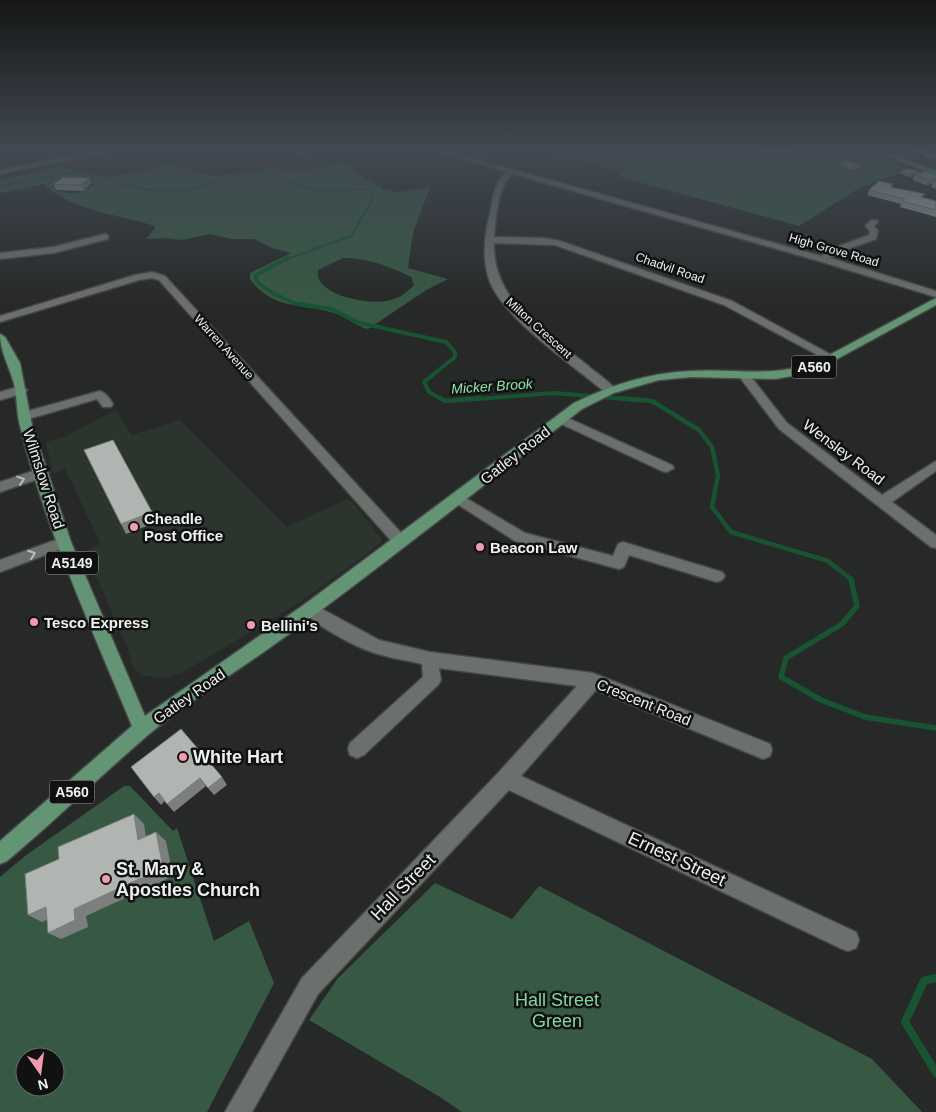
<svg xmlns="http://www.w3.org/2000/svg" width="936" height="1112" viewBox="0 0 936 1112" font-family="Arial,sans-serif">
<rect width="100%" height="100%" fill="#262927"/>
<!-- built -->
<path fill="#2c342e" d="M116,410L132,435L180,420L287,527L349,498L382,539L381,543L299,603L183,672L164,678L143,676L133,668L128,649L85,551L100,544L98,538L65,469L53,473L46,442L64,437Z"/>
<!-- green -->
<g fill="#375842" fill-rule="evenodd">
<path d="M542,150H804C824,158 843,146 865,150C880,154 897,163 911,169L859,188L799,226L617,176L622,172Z"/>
<path d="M340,162L351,165C356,175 365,180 375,182V185L383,188L382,191L393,189L392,193L430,187L413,233L408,268L448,279L428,289L368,329C356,326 348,318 337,314C304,303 273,311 250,279V273L291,253L272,248L254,239H232L210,234L182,240L165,238L146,239L155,228L154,226C118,214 72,211 44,184L0,193V180L59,167L109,177L143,171L168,163L213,176L259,171L266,168L308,170ZM89,182L93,184C85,195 65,195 54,190L57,186ZM343,258C368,258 389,266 411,277L414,285C407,292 400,298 391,300C372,306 313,296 318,270Z"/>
<path d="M124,786H130L173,831L177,828L214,941L249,921L274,983L207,1112H0V877L25,856ZM25,1057H55V1087H25Z"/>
<path d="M435,883L512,919L539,886L872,1059L922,1112H462L440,1097L309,1020L338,978Z"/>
</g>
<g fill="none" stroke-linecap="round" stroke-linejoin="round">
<!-- stream-far4 -->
<path stroke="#185431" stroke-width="2.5" d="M0,186L68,173L111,178C117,184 127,185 135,187C157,192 179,194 200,187C217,182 233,172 251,172C275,172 297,189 321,191C339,193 356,186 374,190L372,200L351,236L285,260"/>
<!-- stream-far3 -->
<g stroke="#185431" stroke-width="4">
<path d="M288,258L256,275V281L272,293L294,303L331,309L360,323L446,342L455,352V357L424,382L429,392L443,400"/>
<path d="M464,400L555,393L635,400"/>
</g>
<!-- stream-far2 -->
<g stroke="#185431" stroke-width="4.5">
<path d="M440,398L445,401L481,398"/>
<path d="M620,398L652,401L699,430L712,447L718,475L712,507L731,532L828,561L852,580"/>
</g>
<!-- stream-far1 -->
<path stroke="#185431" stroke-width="5.5" d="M851,579L857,606L842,624L786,658L781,677L821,700L865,717L936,728"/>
<!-- stream -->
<path stroke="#185431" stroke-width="8" d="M936,978L924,981L905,1022L936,1073"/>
<defs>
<g id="street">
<path d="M279,150H308L309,151L305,153Z"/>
<path d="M432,150H444L821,256L839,246L869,235L870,231L865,226L871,220H877L878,222L874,226L878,231L876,239L845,250L830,258L936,291V297L819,261L513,174C497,186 496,219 494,237L544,238L560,241L732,301L837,358L831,361L827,360L724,305L555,245L494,243C492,301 546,333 587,365C596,373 608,380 616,390L610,394L606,393C573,365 506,321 490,282C482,261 484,239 489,218C493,201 493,184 506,172Z"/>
<path d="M105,234L108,235V239L53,253L0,259V253L53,247Z"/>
<path d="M152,272L165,276L405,537L407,541L405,545H395L159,280L152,278L139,280L0,322V316L135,275Z"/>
<path d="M744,372L748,373L787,423L882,495L936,461V471L892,502L936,535V548L931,547L779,429L738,375Z"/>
<path d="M21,386L27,390L25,393L0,400V392Z"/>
<path d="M100,391C106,393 110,399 113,404L111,407H103L97,399L25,420L19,416L21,413Z"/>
<path d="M561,415L672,465L674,468L667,472L662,471L557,422L555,419Z"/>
<path d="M42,468L49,473L47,476L0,492V482Z"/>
<path d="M459,494L525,533L613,556L618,544L623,542L722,572L725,576L722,580L717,582L629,555L624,567L619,569L515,541L454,502L452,499L454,496Z"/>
<path d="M64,537L69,538L71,542L69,546L0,572V560Z"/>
<path d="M311,603L379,640L430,652L593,673L770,744L772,750L770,756L763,759L596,690L521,776L856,932L859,940L856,948L848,951L840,948L509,790L318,994L252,1112H225L302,978L499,772L577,686L439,668L441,680L438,685L364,755L357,758L350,755L348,749L350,743L423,677L422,664C406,660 388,658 372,652C356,647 310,623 303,609L305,604Z"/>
</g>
<path id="secondary" d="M101,150H117L0,174V170Z"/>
<path id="primary" d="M936,298V305L826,365L804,374L775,379L692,377L659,380L614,393L582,409C489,481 396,555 301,625C251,663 196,695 148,735C100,776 55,821 7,861L0,864V841L132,726C92,629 45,528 20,426C17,414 17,401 15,388C11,369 0,353 0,334L5,337L20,363L32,425L71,542L145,716L305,604L574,403C611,385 648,373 690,371C737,368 772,379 818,361Z"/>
<path id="highway" d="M872,150H883L936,171V176Z"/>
</defs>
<!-- street casing -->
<use href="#street" stroke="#454846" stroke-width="3"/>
<!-- secondary casing -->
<use href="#secondary" stroke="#454846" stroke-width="3"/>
<!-- primary casing -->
<use href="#primary" stroke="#454846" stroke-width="3"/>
<!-- highway casing -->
<use href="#highway" stroke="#454846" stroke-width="3"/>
<!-- street -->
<use href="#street" fill="#6c706d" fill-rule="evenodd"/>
<!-- secondary -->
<use href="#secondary" fill="#688371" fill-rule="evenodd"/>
<!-- primary -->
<use href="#primary" fill="#639575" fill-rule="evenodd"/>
<!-- highway -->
<use href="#highway" fill="#5dae7a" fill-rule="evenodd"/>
</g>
<!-- wall -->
<g fill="#989c99">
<path d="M751,150H793L791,154Z"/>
<path d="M911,150H928L927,152H936V158L931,159L923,156L924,153L920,154Z"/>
<path d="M842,162L860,166L859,169H850L840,165Z"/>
<path d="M901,171L936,175V189L931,187L933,184L926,185L913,180L914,176L908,177L900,173Z"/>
<path d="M91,183L83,191L56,190L54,184Z"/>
<path d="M893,184L892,187L923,198L936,201V217L900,207L901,204L867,195L869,190Z"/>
</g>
<!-- shaded-wall -->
<g fill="#7c7f7d">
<path d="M928,150L927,152L920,154L922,151Z"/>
<path d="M936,155V158L931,159L932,156Z"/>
<path d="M919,172L917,175L915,174L914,176L908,177L909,174Z"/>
<path d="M89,178L91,183L83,191L80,185Z"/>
<path d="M936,178V182L934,181L933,184L926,185L929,180Z"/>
<path d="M152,512L157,522L126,534L121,524Z"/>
<path d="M222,777L227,785L214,795L208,788Z"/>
<path d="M200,778L206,786L174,812L167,804Z"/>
<path d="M159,793L165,801L161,805L154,797Z"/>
<path d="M134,814L144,824L148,849L138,840Z"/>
<path d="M156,832L166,841L173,876L86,916L88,927L61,939L48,933Z"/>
<path d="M46,907L59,914L42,922L28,915Z"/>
</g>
<!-- building -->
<g fill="#b1b5b2" stroke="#7c7f7d">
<path d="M932,151L936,152V155L932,156L924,153Z"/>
<path d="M848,161L860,166H851L842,162Z"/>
<path d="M911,169L919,172L909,174L901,171Z"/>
<path d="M926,171L936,175V178L929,180L915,174Z"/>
<path d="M63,177L89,178L80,185L54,184Z"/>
<path d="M879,181L893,184L890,187L925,194L921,197L936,201V210L902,201L905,199L869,190Z"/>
<path d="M113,440L152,512L121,524L84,450Z"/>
<path d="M181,729L222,777L208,788L200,778L167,804L159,793L154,797L131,767Z"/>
<path d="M134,814L138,840L156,832L163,868L74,909L75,920L48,933L46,907L28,915L25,874L59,859L58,847Z"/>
</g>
<!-- one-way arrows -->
<defs><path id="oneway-chevron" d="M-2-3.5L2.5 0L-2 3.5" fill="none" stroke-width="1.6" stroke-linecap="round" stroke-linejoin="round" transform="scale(1.25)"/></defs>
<g stroke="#babdbb">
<use href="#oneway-chevron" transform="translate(21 480) rotate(-18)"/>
<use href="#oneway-chevron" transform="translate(32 554) rotate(-20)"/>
</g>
<!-- sky -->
<linearGradient id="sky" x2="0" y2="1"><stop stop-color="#151715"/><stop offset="0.49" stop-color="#414952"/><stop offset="1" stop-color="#414952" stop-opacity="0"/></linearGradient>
<rect width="936" height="306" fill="url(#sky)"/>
<!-- markers -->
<g fill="#f29ab0" stroke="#101110" stroke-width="2">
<circle cx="134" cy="527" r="5"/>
<circle cx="480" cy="547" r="5"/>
<circle cx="34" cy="622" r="5"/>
<circle cx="251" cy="625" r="5"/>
<circle cx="183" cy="757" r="5"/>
<circle cx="106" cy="879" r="5"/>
</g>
<g text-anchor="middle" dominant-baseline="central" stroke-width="5" stroke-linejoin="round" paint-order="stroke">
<!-- far-street labels -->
<g font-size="12" fill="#eef1ef" stroke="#101110">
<text transform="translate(834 250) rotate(16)">High Grove Road</text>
<text transform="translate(670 268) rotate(19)">Chadvil Road</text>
<text transform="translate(539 328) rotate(42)">Milton Crescent</text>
<text transform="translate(224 347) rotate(48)">Warren Avenue</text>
</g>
<!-- shield labels -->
<g fill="#101110" stroke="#abaeac" stroke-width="1">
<rect x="791.5" y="355.5" width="45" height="23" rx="4"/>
<rect x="46" y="551.5" width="52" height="23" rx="4"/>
<rect x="49.5" y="780.5" width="45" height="23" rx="4"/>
</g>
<g font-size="14" font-weight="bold" fill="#eef1ef">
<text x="814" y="367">A560</text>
<text x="72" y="563">A5149</text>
<text x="72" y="792">A560</text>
</g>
<!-- far-water labels -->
<g font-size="14" font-style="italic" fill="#8fe4ab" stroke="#101110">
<text transform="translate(492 386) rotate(-4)">Micker Brook</text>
</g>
<!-- street labels -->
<g font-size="15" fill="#eef1ef" stroke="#101110">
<text transform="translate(844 452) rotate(37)">Wensley Road</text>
<text transform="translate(515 455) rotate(-38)">Gatley Road</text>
<text transform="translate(44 479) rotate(72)">Wilmslow Road</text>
<text transform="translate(189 696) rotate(-35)">Gatley Road</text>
<text transform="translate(644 702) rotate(22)">Crescent Road</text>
</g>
<!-- poi labels -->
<g font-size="15" font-weight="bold" fill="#eef1ef" stroke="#101110" text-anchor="start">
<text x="144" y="518">Cheadle<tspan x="144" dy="17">Post Office</tspan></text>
<text x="490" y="547">Beacon Law</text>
<text x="44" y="622">Tesco Express</text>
<text x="261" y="625">Bellini's</text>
</g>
<!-- near-poi labels -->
<g font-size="18" font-weight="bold" fill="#eef1ef" stroke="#101110" text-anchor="start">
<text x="193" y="757">White Hart</text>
<text x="116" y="869">St. Mary &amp;<tspan x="116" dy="21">Apostles Church</tspan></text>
</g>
<!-- near-street labels -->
<g font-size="18" fill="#eef1ef" stroke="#101110">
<text transform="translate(677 859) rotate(25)">Ernest Street</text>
<text transform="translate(403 887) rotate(-46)">Hall Street</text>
</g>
<!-- near-park labels -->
<g font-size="18" fill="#83d89f" stroke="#101110">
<text x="557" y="1000">Hall Street<tspan x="557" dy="21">Green</tspan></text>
</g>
</g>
<!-- north arrow -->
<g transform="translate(40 1072) rotate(166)"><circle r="24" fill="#101110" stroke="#696b69"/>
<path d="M0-4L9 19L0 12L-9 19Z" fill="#f29ab0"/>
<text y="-8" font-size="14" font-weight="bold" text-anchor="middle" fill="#eef1ef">N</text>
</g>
</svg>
